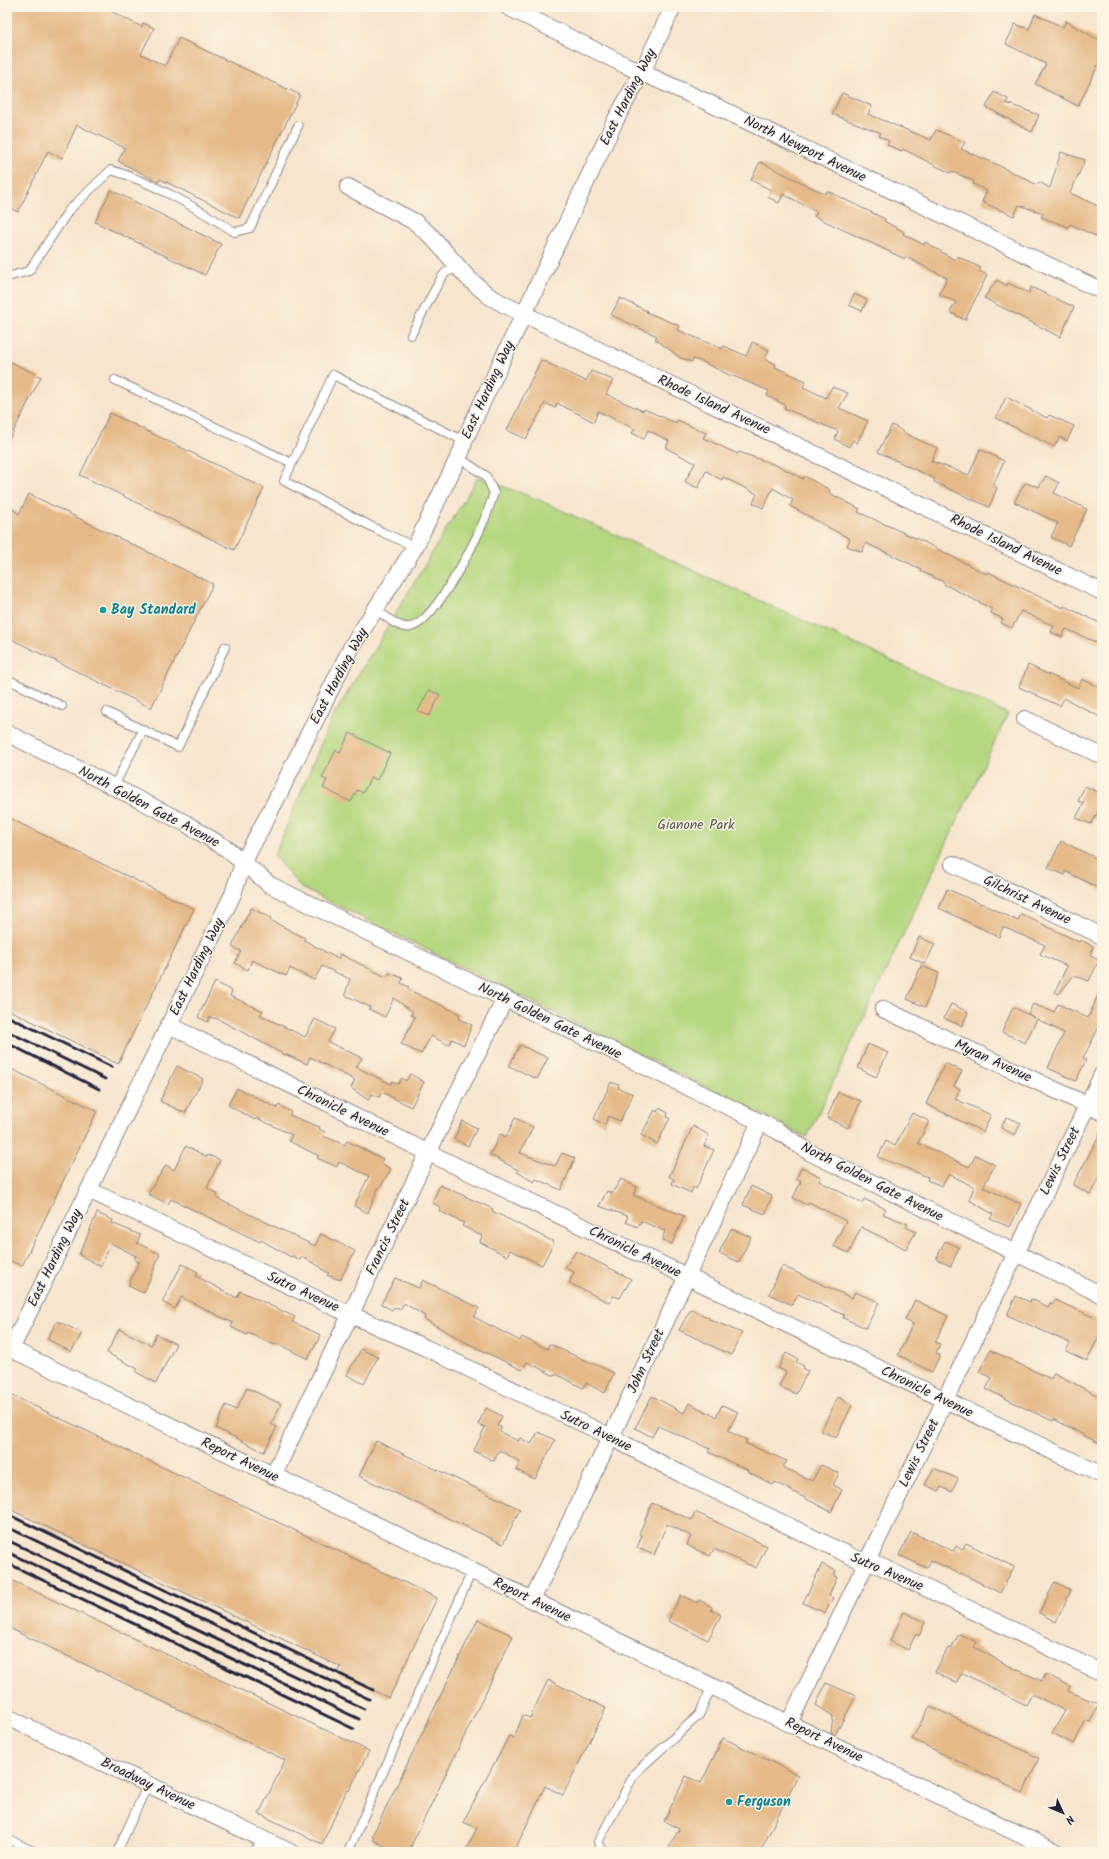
<svg xmlns="http://www.w3.org/2000/svg" width="1109" height="1859" viewBox="0 0 1109 1859" font-family="Kalam,sans-serif">
<rect width="100%" height="100%" fill="#fcf5e5"/>
<filter id="ink" filterUnits="userSpaceOnUse"><feTurbulence type="fractalNoise" baseFrequency=".025" numOctaves="2"/><feDisplacementMap in="SourceGraphic" scale="8" xChannelSelector="R" yChannelSelector="G"/><feConvolveMatrix kernelMatrix="1 2 1 2 8 2 1 2 1" color-interpolation-filters="sRGB"/></filter>
<filter id="wash" filterUnits="userSpaceOnUse"><feTurbulence type="fractalNoise" baseFrequency=".012" numOctaves="4" result="noise"/><feDisplacementMap in="SourceGraphic" scale="16" xChannelSelector="R" yChannelSelector="G"/><feGaussianBlur stdDeviation="0.9" result="paint"/><feColorMatrix in="noise" values="0 0 0 0 0 0 0 0 0 0 0 0 0 0 0 0 0 1.4 0 .05"/><feComposite in="paint" operator="in"/></filter>
<g filter="url(#wash)">
<rect width="100%" height="100%" fill="#f7e5cd"/>
<!-- green -->
<path fill="#b5d77f" stroke="#6c7c5d" d="M478,477L537,499L1008,714L807,1137L300,887L274,856L331,720Z"/>
<g id="blocks">
<!-- building -->
<g fill="#e5ba88">
<path d="M7,7H115L112,12L142,27L143,23L154,28L141,54L165,66L179,38L300,95L239,218L160,179L159,182L118,161L125,148L77,125L62,158L48,151L18,212L7,207Z"/>
<path d="M1035,14L1063,27L1066,21L1102,42V57L1078,106L1035,84L1046,64L1006,44L1015,24L1029,29Z"/>
<path d="M994,92L1008,99L1006,103L1039,115L1032,132L986,107Z"/>
<path d="M842,93L872,106L868,114L931,140L936,130L965,142L961,149L998,165L1037,185L1039,182L1050,188L1061,152L1085,160L1070,193L1102,208V239L1070,224L1068,227L1041,217L1043,213L1019,205L1014,216L982,202L987,191L973,184L974,181L951,171L950,173L903,149L902,151L887,145L889,141L879,136L881,133L832,114Z"/>
<path d="M760,162L825,194L827,191L885,219L884,221L904,232L903,234L924,245L925,242L955,260L957,256L981,268L979,271L987,275L965,320L950,312L956,302L939,294L947,278L906,257L905,259L814,216L817,212L783,194L779,203L768,197L771,190L751,180Z"/>
<path d="M111,190L221,244L205,275L95,222Z"/>
<path d="M997,280L1007,286L1008,283L1029,293L1031,287L1074,307L1060,337L984,298Z"/>
<path d="M854,294L867,300L862,311L849,305Z"/>
<path d="M620,298L647,311L646,312L680,326L678,330L722,349L724,346L746,356L752,342L769,350L765,359L776,364L775,367L806,381L803,387L826,398L832,387L848,393L839,408L868,421L857,443L853,440L849,447L835,439L838,431L784,408L785,405L767,396L769,391L731,375V376L701,361L693,359L692,362L681,358L655,339L657,336L611,315Z"/>
<path d="M7,360L41,377L7,444Z"/>
<path d="M541,360L586,381L591,371L613,380L606,394L643,411L644,409L676,423L677,420L706,433L703,438L738,454L739,452L781,467L803,479L804,476L830,490L829,493L860,509L858,512L926,543L986,574L988,572L1063,608L1064,606L1102,624V645L1066,629L1062,637L1051,632L1054,626L1021,611L1012,628L1001,623L1003,619L991,613L992,609L944,584V582L920,571L921,569L866,543L862,552L847,546L850,539L790,506L793,500L773,488L763,508L753,503L757,494L723,477L722,480L706,471L698,488L685,482L695,463L666,448L669,441L648,430L644,439L632,433L635,429L598,411L594,422L557,403L555,408L545,403L526,439L507,430Z"/>
<path d="M1006,397L1047,418L1049,415L1074,426L1067,441L1060,437L1054,447L996,418Z"/>
<path d="M110,413L264,488L234,550L80,475Z"/>
<path d="M892,425L910,436L937,448L931,461L969,475L980,449L1004,461L993,485L997,488L989,507L934,482L935,479L878,452Z"/>
<path d="M1046,476L1059,483L1054,493L1087,509L1069,546L1051,537L1058,523L1014,502L1025,483L1039,487Z"/>
<path d="M29,494L213,584L151,708L7,637V505L19,514Z"/>
<path d="M1028,665L1078,688L1082,679L1102,688V718L1064,698L1060,706L1019,687Z"/>
<path d="M429,690L440,695L429,716L418,711Z"/>
<path d="M350,733L390,753L377,780L371,777L363,793L357,790L351,802L323,788L327,780L322,778L336,750L340,752Z"/>
<path d="M1085,786L1102,794V806L1091,824L1076,818L1084,803L1078,801Z"/>
<path d="M7,817L194,909L118,1064L7,1009Z"/>
<path d="M1061,841L1102,861V890L1065,871V875L1048,868Z"/>
<path d="M947,889L981,904V903L1018,921L1021,914L1079,942L1080,940L1093,946L1090,956L1099,960L1089,981L1074,975L1059,994L1055,992L1067,966L1040,954L1045,945L1003,927L999,937L939,908Z"/>
<path d="M251,908L271,918L270,920L305,938L304,940L338,959L340,954L386,977L389,973L403,978L401,983L409,987L407,989L460,1014L459,1019L472,1025L464,1045L452,1039L449,1045L431,1036L421,1054L401,1044L415,1017L411,1015L413,1012L394,998L385,1017L369,1009L370,1007L345,995L350,979L322,966L314,980L290,968L286,976L252,960L248,970L235,963L241,951L232,947Z"/>
<path d="M919,937L935,944L925,964L910,957Z"/>
<path d="M921,966L939,973L925,1007L907,999Z"/>
<path d="M215,982L232,991L230,996L263,1011L260,1015L305,1037L315,1019L335,1029L328,1042L362,1058L356,1067L391,1084L392,1081L398,1084L402,1078L406,1081L410,1074L424,1082L411,1107L382,1092L379,1097L372,1094L368,1100L351,1088L355,1080L310,1057L307,1064L285,1054V1055L218,1019L210,1017L208,1022L198,1017Z"/>
<path d="M1102,986V1021L1083,1058L1086,1060L1076,1081L1048,1068L1064,1033L1037,1019L1025,1043L1002,1032L1013,1007L1035,1018L1028,1014L1033,1004L1054,1012L1058,1004L1088,1018Z"/>
<path d="M951,1004L968,1012L962,1026L944,1018Z"/>
<path d="M868,1044L888,1053L876,1077L858,1068Z"/>
<path d="M520,1045L548,1058L537,1079L509,1066Z"/>
<path d="M945,1063L962,1071L954,1086L960,1089L955,1099L991,1115L983,1132L926,1104Z"/>
<path d="M177,1066L203,1079L185,1113L160,1101Z"/>
<path d="M7,1067L97,1111L22,1266L7,1259Z"/>
<path d="M611,1082L619,1085L618,1088L633,1094L620,1121L608,1116L605,1125L594,1119Z"/>
<path d="M237,1088L277,1108L279,1105L291,1112L289,1115L320,1127L319,1129L325,1132L323,1136L345,1145L347,1141L383,1159L380,1163L391,1169L379,1189L378,1188L368,1213L354,1206L369,1176L339,1162L337,1167L317,1158L319,1156L289,1141L292,1135L257,1118L255,1120L228,1105Z"/>
<path d="M838,1092L861,1101L848,1128L827,1118Z"/>
<path d="M659,1108L668,1113L667,1117L670,1118L657,1144L641,1135L655,1110L657,1112Z"/>
<path d="M912,1113L929,1121L918,1143L969,1167L976,1155L995,1165L983,1187L1021,1204L1010,1227L990,1219L993,1214L969,1200L974,1187L949,1174L942,1186L927,1180L928,1177L878,1157L886,1141L895,1146Z"/>
<path d="M1006,1117L1021,1123L1015,1135L1001,1128Z"/>
<path d="M515,1118L533,1127L520,1153L555,1166L562,1153L575,1158L561,1190L536,1179L534,1182L517,1172L518,1170L490,1155L500,1134L506,1137Z"/>
<path d="M462,1121L477,1128L468,1146L454,1139Z"/>
<path d="M693,1126L709,1135L704,1146L714,1150L696,1189L693,1187L691,1193L672,1184L674,1179L669,1177Z"/>
<path d="M1102,1130V1172L1090,1194L1073,1185Z"/>
<path d="M186,1146L207,1157L208,1155L220,1160L207,1188L218,1194L216,1198L315,1246L321,1234L355,1251L340,1280L327,1275L329,1273L321,1269V1267L302,1257L300,1260L292,1256L291,1257L261,1240L260,1242L171,1199L168,1204L148,1194L166,1165L174,1170Z"/>
<path d="M802,1167L821,1177L819,1181L862,1203L864,1199L886,1209L883,1214L908,1224L906,1227L916,1232L906,1249L861,1227L849,1253L833,1246L846,1221L809,1202L807,1205L793,1198L801,1181L796,1179Z"/>
<path d="M621,1179L637,1187L633,1195L684,1216L672,1244L662,1240L665,1231L641,1221L638,1227L626,1222L628,1216L599,1206L607,1191L612,1193Z"/>
<path d="M440,1185L493,1209L492,1211L554,1242L542,1265L510,1250L507,1256L480,1242L482,1236L462,1226L464,1223L439,1211L441,1207L432,1203Z"/>
<path d="M751,1186L772,1196L765,1214L743,1205Z"/>
<path d="M97,1213L113,1220L112,1223L140,1235L137,1243L160,1254L144,1293L128,1286L139,1262L134,1260L136,1256L111,1243L101,1266L79,1255Z"/>
<path d="M731,1229L751,1237L739,1262L719,1253Z"/>
<path d="M945,1241L959,1247L951,1266L936,1259Z"/>
<path d="M576,1251L631,1279L620,1298L613,1296L610,1303L569,1283L574,1272L565,1268Z"/>
<path d="M182,1264L198,1272L196,1276L237,1298L240,1291L295,1317L292,1322L321,1335L308,1359L276,1343L275,1345L248,1333L247,1335L231,1327L233,1323L181,1297L175,1309L162,1302Z"/>
<path d="M782,1266L852,1298L855,1292L879,1302L866,1328L843,1318L844,1315L798,1294L792,1305L769,1294Z"/>
<path d="M395,1278L419,1288L423,1280L479,1308L474,1317L520,1341L522,1337L547,1349L549,1344L614,1373L605,1393L586,1383L583,1388L556,1374L555,1376L527,1362L522,1370L469,1344L424,1319L425,1316L404,1303L400,1310L394,1307L392,1310L381,1304Z"/>
<path d="M1016,1296L1030,1302L1031,1299L1048,1307L1050,1303L1053,1304L1055,1300L1102,1321V1340L1098,1338L1087,1361L1066,1351L1070,1343L1007,1315Z"/>
<path d="M915,1300L948,1316L935,1342L940,1344L936,1353L940,1355L932,1372L898,1355L913,1324L905,1320Z"/>
<path d="M691,1309L709,1318V1319L742,1333L731,1355L679,1330Z"/>
<path d="M57,1321L82,1333L71,1352L47,1339Z"/>
<path d="M119,1329L151,1345L156,1334L176,1344L156,1383L136,1372L138,1369L107,1353Z"/>
<path d="M361,1349L378,1357L364,1384L347,1375Z"/>
<path d="M990,1350L1051,1379L1054,1373L1102,1398V1445L1054,1419L1053,1421L1031,1411L986,1389L992,1378L979,1372Z"/>
<path d="M786,1353L798,1359L796,1362L804,1366L803,1369L808,1371L796,1394L779,1386L786,1372L778,1368Z"/>
<path d="M247,1388L281,1404L271,1424L277,1427L264,1452L216,1428L226,1405L236,1410Z"/>
<path d="M7,1393L437,1598L389,1698L338,1674L341,1667L7,1508Z"/>
<path d="M652,1396L684,1413L689,1403L716,1417L722,1405L738,1412L728,1431L747,1440L745,1443L787,1461L783,1467L812,1481L821,1465L839,1473L833,1485L842,1490L831,1512L775,1482L773,1485L747,1471L748,1470L708,1452L710,1449L658,1426L652,1437L635,1428Z"/>
<path d="M838,1397L852,1405L836,1438L821,1431Z"/>
<path d="M486,1408L502,1416L497,1426L501,1427L500,1432L518,1441L520,1438L531,1444L538,1432L555,1440L535,1479L516,1470L520,1462L499,1450L494,1461L474,1451L485,1427L478,1424Z"/>
<path d="M376,1441L520,1509L503,1544L359,1476Z"/>
<path d="M934,1468L958,1479L952,1492L941,1487L939,1491L925,1485Z"/>
<path d="M652,1503L692,1520L695,1512L767,1546L756,1568L714,1549L710,1556L687,1545L691,1536L667,1524L654,1555L637,1548L642,1535L639,1534Z"/>
<path d="M911,1532L953,1551L956,1546L962,1550L966,1543L1014,1567L1000,1593L961,1573L960,1574L931,1560L927,1568L899,1555Z"/>
<path d="M822,1564L836,1571L834,1576L837,1577L829,1596L833,1598L825,1613L803,1603Z"/>
<path d="M7,1578L369,1751L349,1791L347,1790L322,1844L259,1814L285,1760L7,1627Z"/>
<path d="M1055,1582L1071,1590L1056,1622L1039,1613Z"/>
<path d="M681,1595L697,1603L699,1600L712,1607L711,1610L721,1615L708,1640L668,1621Z"/>
<path d="M904,1612L925,1622L919,1636L916,1634L908,1650L890,1641Z"/>
<path d="M478,1619L513,1636L408,1852H396L373,1840L374,1838L372,1836Z"/>
<path d="M959,1634L977,1642L974,1647L1007,1665L1042,1681L1046,1674L1070,1686L1068,1691L1099,1704L1090,1722L1086,1720L1074,1744L1052,1733L1065,1711L1032,1694L1026,1705L962,1673L956,1683L935,1672L948,1648L951,1649Z"/>
<path d="M548,1680L606,1708L563,1795L545,1786L514,1852H465L477,1828L463,1822L509,1736L514,1738L523,1715L530,1718Z"/>
<path d="M826,1683L856,1696L835,1735L831,1733L833,1716L816,1705Z"/>
<path d="M930,1706L1039,1758L1023,1793L912,1739Z"/>
<path d="M723,1738L798,1775L760,1852H667L679,1829L664,1821L686,1776L701,1783Z"/>
</g>
</g>
</g>
<g filter="url(#ink)">
<use href="#blocks" fill-opacity="0" stroke="#8c8484" stroke-width="1"/>
<g fill="none" stroke-linecap="round" stroke-linejoin="round">
<defs>
<g id="lane">
<path d="M7,277L29,271L69,210L111,170C155,183 196,208 235,232L250,228L298,126"/>
<path d="M411,335L441,278L445,273L458,267"/>
<path d="M115,380L292,463"/>
<path d="M415,547L382,532L284,481L333,375L464,441"/>
<path d="M375,609C385,615 398,629 410,627C433,624 473,546 482,525C487,515 490,504 494,493L486,476L458,457"/>
<path d="M7,679L62,706"/>
<path d="M107,712L143,730L114,786"/>
<path d="M143,730L178,747L225,647"/>
<path d="M7,1839L35,1852"/>
<path d="M117,1852L148,1784"/>
<path d="M255,1852L262,1839"/>
<path d="M348,1852L472,1571"/>
<path d="M604,1852L598,1842L635,1773L699,1715L712,1686"/>
</g>
<g id="street">
<path d="M508,7L625,65L709,103L1102,291"/>
<path d="M348,187L415,222L432,237L468,278L489,296L505,305L1102,592"/>
<path d="M1025,719L1102,756"/>
<path d="M7,733L185,823L227,849L270,885L760,1122L778,1131L809,1152L1102,1295"/>
<path d="M953,864L1102,936"/>
<path d="M883,1009L1102,1112"/>
<path d="M169,1025L429,1153L1102,1475"/>
<path d="M89,1190L338,1309L426,1348L611,1437L681,1474L857,1559L880,1566L1102,1673"/>
<path d="M7,1347L1056,1852"/>
<path d="M11,1349L233,894L243,863L279,794L352,646L415,547L462,450L464,441L615,121L642,72L673,7"/>
<path d="M273,1476L440,1128L505,999"/>
<path d="M532,1600L611,1437L760,1122"/>
<path d="M7,1717L290,1852"/>
<path d="M789,1723L1102,1075"/>
</g>
</defs>
<!-- lane casing -->
<use href="#lane" stroke="#8c8484" stroke-width="10"/>
<!-- street casing -->
<use href="#street" stroke="#8c8484" stroke-width="18"/>
<!-- lane -->
<use href="#lane" stroke="#fff" stroke-width="8"/>
<!-- street -->
<use href="#street" stroke="#fff" stroke-width="16"/>
<!-- rail -->
<g stroke="#22223b" stroke-width="3">
<path d="M7,1016L112,1067"/>
<path d="M7,1031L105,1079"/>
<path d="M7,1043L99,1089"/>
<path d="M7,1514L373,1690"/>
<path d="M7,1527L369,1699"/>
<path d="M7,1540L364,1709"/>
<path d="M7,1552L359,1719"/>
<path d="M7,1563L354,1729"/>
</g>
</g>
</g>
<!-- markers -->
<g fill="#0f9aa8" stroke="#fcf5e5" stroke-width="1.5">
<circle cx="103" cy="610" r="4"/>
<circle cx="729" cy="1802" r="4"/>
</g>
<g text-anchor="middle" dominant-baseline="central" stroke-width="3" stroke-linejoin="round" paint-order="stroke">
<!-- street labels -->
<g font-size="14" fill="#22223b" stroke="#fcf5e5">
<text transform="translate(628 97) rotate(-63)">East Harding Way</text>
<text transform="translate(805 149) rotate(26)">North Newport Avenue</text>
<text transform="translate(488 390) rotate(-65)">East Harding Way</text>
<text transform="translate(714 405) rotate(25)">Rhode Island Avenue</text>
<text transform="translate(1006 545) rotate(26)">Rhode Island Avenue</text>
<text transform="translate(339 676) rotate(-62)">East Harding Way</text>
<text transform="translate(149 807) rotate(28)">North Golden Gate Avenue</text>
<text transform="translate(1027 900) rotate(26)">Gilchrist Avenue</text>
<text transform="translate(197 967) rotate(-64)">East Harding Way</text>
<text transform="translate(550 1021) rotate(26)">North Golden Gate Avenue</text>
<text transform="translate(993 1061) rotate(25)">Myran Avenue</text>
<text transform="translate(343 1111) rotate(26)">Chronicle Avenue</text>
<text transform="translate(1060 1161) rotate(-64)">Lewis Street</text>
<text transform="translate(872 1182) rotate(27)">North Golden Gate Avenue</text>
<text transform="translate(388 1237) rotate(-64)">Francis Street</text>
<text transform="translate(635 1252) rotate(26)">Chronicle Avenue</text>
<text transform="translate(55 1258) rotate(-64)">East Harding Way</text>
<text transform="translate(303 1292) rotate(25)">Sutro Avenue</text>
<text transform="translate(646 1361) rotate(-65)">John Street</text>
<text transform="translate(927 1392) rotate(26)">Chronicle Avenue</text>
<text transform="translate(596 1431) rotate(26)">Sutro Avenue</text>
<text transform="translate(919 1453) rotate(-64)">Lewis Street</text>
<text transform="translate(240 1460) rotate(26)">Report Avenue</text>
<text transform="translate(887 1572) rotate(23)">Sutro Avenue</text>
<text transform="translate(532 1600) rotate(26)">Report Avenue</text>
<text transform="translate(824 1740) rotate(26)">Report Avenue</text>
<text transform="translate(148 1784) rotate(26)">Broadway Avenue</text>
</g>
<!-- culture labels -->
<g font-size="14" font-weight="bold" fill="#0d838f" stroke="#fcf5e5" text-anchor="start">
<text x="111" y="610">Bay Standard</text>
<text x="737" y="1802">Ferguson</text>
</g>
<!-- park labels -->
<g font-size="14" fill="#4e584f" stroke="#fcf5e5">
<text x="696" y="825">Gianone Park</text>
</g>
</g>
<!-- margin -->
<rect width="1109" height="1859" fill="none" stroke="#fcf5e5" stroke-width="24"/>
<!-- north arrow -->
<g transform="translate(1063 1813) rotate(134)" stroke="#fcf5e5" stroke-width="3" paint-order="stroke">
<path d="M0-3L7 15L0 10L-7 15Z" fill="#22223b"/>
<text y="-6" font-size="11" font-weight="bold" text-anchor="middle" fill="#22223b">N</text>
</g>
</svg>
